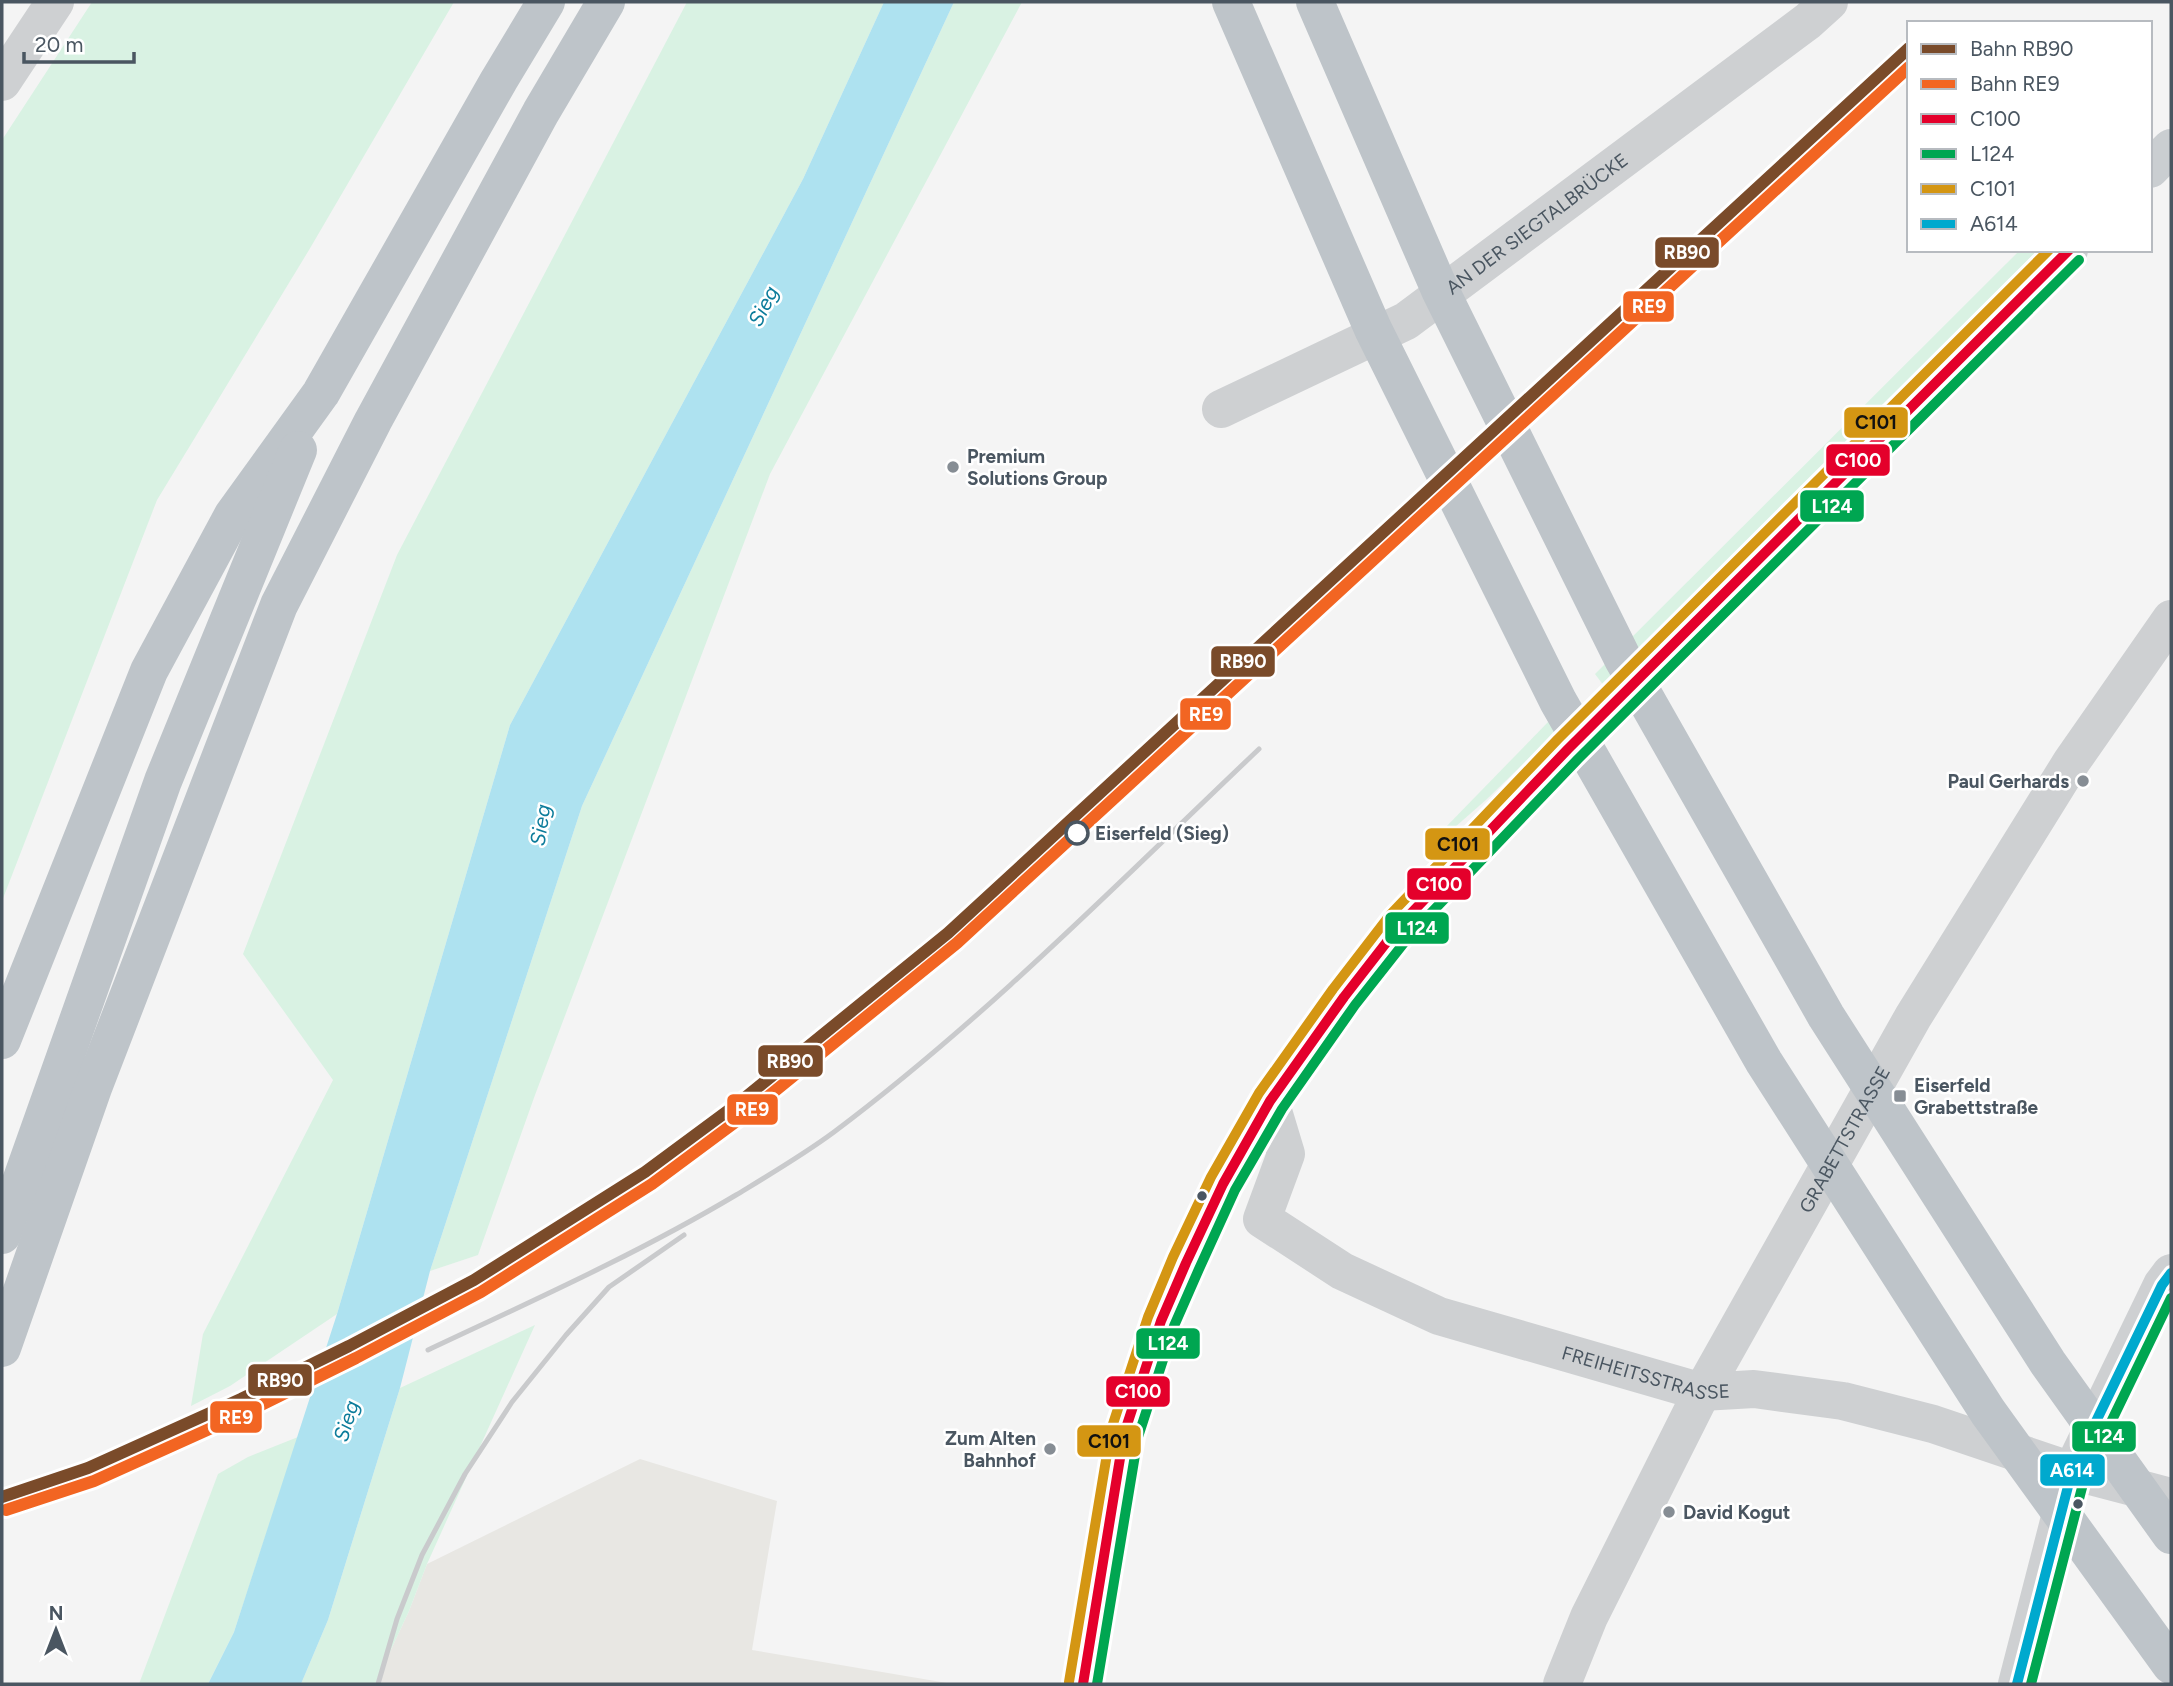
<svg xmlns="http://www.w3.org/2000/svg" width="2173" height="1686" viewBox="0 0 2173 1686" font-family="Figtree,sans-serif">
<rect width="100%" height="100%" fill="#f4f4f4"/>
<!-- commercial -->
<path fill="#e8e7e3" d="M640,1459L777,1501L752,1650L953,1684H375L409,1611L427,1564Z"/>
<!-- green -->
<g fill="#d9f2e3">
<path d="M92,2H454L309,250L157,500L2,901V140Z"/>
<path d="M687,2H884L803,179L510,725L337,1314L230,1386L191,1406L203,1334L333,1080L243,954L397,555Z"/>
<path d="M954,2H1022L770,474L535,1095L478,1255L430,1271L582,806Z"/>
<path d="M2020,250H2038L1604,686L1595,674Z"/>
<path d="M1549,721L1557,731L1487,799L1446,835L1442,831Z"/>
<path d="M535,1325L427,1564L409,1611L375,1684H301L328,1620L400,1388Z"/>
<path d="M298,1437L234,1632L208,1684H139L218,1474L248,1457Z"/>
</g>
<!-- water -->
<path fill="#aee2f0" d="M884,2H954L582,806L430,1271L400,1388L328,1620L301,1684H208L234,1632L337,1314L510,725L803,179Z"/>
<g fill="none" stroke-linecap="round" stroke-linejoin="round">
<!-- minor -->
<g stroke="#ced0d2" stroke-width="38">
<path d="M2,82L55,2"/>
<path id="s1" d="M1221,409L1406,321L1808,21L1829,2"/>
<path id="s2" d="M1270,1101L1286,1154L1262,1219L1342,1271L1439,1316L1702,1392L1754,1389L1843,1401L1933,1424L2072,1471L2171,1497"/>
<path id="s3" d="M1562,1684L1589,1617L1702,1392L1913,1017L2072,761L2171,619"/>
<path d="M2017,1684L2072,1471L2162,1285L2171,1273"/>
</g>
<!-- major -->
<g stroke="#caced1" stroke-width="38">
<path d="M2150,169L2171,148"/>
<path d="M1083,1684L1124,1434L1161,1321L1186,1263L1223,1184L1270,1101L1344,997L1400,925L1568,749L2069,250"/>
</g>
<!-- highway -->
<g stroke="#bec4c9" stroke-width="38">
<path d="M1231,2L1373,329L1558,701L1764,1062L1988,1412L2171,1665"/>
<path d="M1315,2L1440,290L1623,659L1826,1016L2048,1363L2171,1535"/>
<path d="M2,1040L149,671L233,515L321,393L499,80L546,2"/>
<path d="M2,1235L163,781L298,450"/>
<path d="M2,1348L93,1088L279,605L373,421L541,112L606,2"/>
</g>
<!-- rail -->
<g stroke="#c9cacc" stroke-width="5">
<path d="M428,1350C532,1301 637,1254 736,1195C769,1175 803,1155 834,1132C986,1018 1121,880 1259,749"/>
<path d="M378,1684L397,1619L422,1555L465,1474L512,1402L566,1335L609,1287L684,1235"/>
</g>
<defs>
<path id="bus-1" d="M1083,1684L1124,1434L1161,1321L1186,1263L1223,1184L1270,1101L1344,997L1400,925L1568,749L2069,250"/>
<g id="bus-2">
<path d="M1097,1684L1138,1437L1174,1326L1199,1269L1235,1190L1282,1109L1355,1005L1411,934L1578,759L2079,260"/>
<path d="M2031,1684L2085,1476L2171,1298"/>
</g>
<path id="bus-3" d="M1069,1682L1111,1430L1148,1317L1173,1257L1211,1177L1259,1093L1333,989L1390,915L1558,739L2049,250"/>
<path id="bus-4" d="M2017,1684L2072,1471L2162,1285L2171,1273"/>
</defs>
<!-- bus-1 casing -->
<use href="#bus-1" stroke="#fff" stroke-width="16"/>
<!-- bus-2 casing -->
<use href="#bus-2" stroke="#fff" stroke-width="16"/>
<!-- bus-3 casing -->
<use href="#bus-3" stroke="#fff" stroke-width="16"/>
<!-- bus-4 casing -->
<use href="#bus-4" stroke="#fff" stroke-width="16"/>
<!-- bus-1 -->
<use href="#bus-1" stroke="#e4002b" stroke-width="10"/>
<!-- bus-2 -->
<use href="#bus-2" stroke="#00a651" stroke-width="10"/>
<!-- bus-3 -->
<use href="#bus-3" stroke="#d49613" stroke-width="10"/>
<!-- bus-4 -->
<use href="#bus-4" stroke="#00a9ce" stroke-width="10"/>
<defs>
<path id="rail-1" d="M2,1497L88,1468L241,1399L349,1346L474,1280L645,1172L741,1101L948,933L1909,48"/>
<path id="rail-2" d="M6,1510L94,1481L247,1412L356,1358L481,1292L652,1184L749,1112L957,943L1909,67"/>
</defs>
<!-- rail-1 casing -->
<use href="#rail-1" stroke="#fff" stroke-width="18"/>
<!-- rail-2 casing -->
<use href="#rail-2" stroke="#fff" stroke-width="18"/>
<!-- rail-1 -->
<use href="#rail-1" stroke="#7a4b2a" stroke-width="12"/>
<!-- rail-2 -->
<use href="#rail-2" stroke="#f26522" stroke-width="12"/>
</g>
<!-- markers -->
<g fill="#868d94" stroke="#fff" stroke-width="2.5">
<circle cx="953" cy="467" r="7"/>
<circle cx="2083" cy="781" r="7"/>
<rect x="1893" y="1089" width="14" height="14" rx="3.5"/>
<circle cx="1050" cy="1449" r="7"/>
<circle cx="1669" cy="1512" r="7"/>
</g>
<circle fill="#fff" stroke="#4a5661" stroke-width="3.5" cx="1077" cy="833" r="11"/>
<g fill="#4a5661" stroke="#fff" stroke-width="2.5">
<circle cx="1202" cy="1196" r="6"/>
<circle cx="2078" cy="1504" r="6"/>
</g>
<g text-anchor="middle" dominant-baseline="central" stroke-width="5" stroke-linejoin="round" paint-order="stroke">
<!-- street labels -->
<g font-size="19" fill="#4a5661" stroke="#fff">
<text stroke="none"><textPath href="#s1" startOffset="368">AN DER SIEGTALBRÜCKE</textPath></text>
<text stroke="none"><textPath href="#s3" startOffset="614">GRABETTSTRASSE</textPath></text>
<text stroke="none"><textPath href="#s2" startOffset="542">FREIHEITSSTRASSE</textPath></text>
</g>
<!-- poi labels -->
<g font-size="19" font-weight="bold" fill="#4a5661" stroke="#fff" text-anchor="start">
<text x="967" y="456">Premium<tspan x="967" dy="22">Solutions Group</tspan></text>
<text x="2069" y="781" text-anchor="end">Paul Gerhards</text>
<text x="1914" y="1085">Eiserfeld<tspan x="1914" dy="22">Grabettstraße</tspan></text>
<text x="1036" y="1438" text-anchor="end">Zum Alten<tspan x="1036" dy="22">Bahnhof</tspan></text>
<text x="1683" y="1512">David Kogut</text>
</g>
<!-- stop labels -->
<g font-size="19" font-weight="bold" fill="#4a5661" stroke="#fff" text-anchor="start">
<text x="1095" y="833">Eiserfeld (Sieg)</text>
</g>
<!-- water labels -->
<g font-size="21" font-style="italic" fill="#0c7c9b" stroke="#fff">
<text transform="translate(763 306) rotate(-63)">Sieg</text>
<text transform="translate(540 825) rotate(-81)">Sieg</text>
<text transform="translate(346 1421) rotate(-73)">Sieg</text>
</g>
</g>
<g stroke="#fff" stroke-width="2.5">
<rect x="1654" y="236" width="66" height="33" rx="7" fill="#7a4b2a"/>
<rect x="1622" y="290" width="53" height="33" rx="7" fill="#f26522"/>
<rect x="1843" y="406" width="66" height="33" rx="7" fill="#d49613"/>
<rect x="1825" y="443" width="66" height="34" rx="7" fill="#e4002b"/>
<rect x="1799" y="489" width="66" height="34" rx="7" fill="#00a651"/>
<rect x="1210" y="645" width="66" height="33" rx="7" fill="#7a4b2a"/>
<rect x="1179" y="697" width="53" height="34" rx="7" fill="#f26522"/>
<rect x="1424" y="827" width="67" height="34" rx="7" fill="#d49613"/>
<rect x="1406" y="867" width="66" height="34" rx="7" fill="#e4002b"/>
<rect x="1384" y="911" width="66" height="34" rx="7" fill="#00a651"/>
<rect x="757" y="1044" width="67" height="34" rx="7" fill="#7a4b2a"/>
<rect x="726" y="1093" width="53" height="33" rx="7" fill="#f26522"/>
<rect x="1135" y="1327" width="66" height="33" rx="7" fill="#00a651"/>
<rect x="247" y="1363" width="66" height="34" rx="7" fill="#7a4b2a"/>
<rect x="1105" y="1375" width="66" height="33" rx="7" fill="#e4002b"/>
<rect x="209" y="1400" width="54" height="34" rx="7" fill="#f26522"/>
<rect x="2071" y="1420" width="66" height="33" rx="7" fill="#00a651"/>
<rect x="1076" y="1424" width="66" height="34" rx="7" fill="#d49613"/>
<rect x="2039" y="1453" width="67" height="34" rx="7" fill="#00a9ce"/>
</g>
<g font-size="19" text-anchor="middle" font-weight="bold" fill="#fff">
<text x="1687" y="259">RB90</text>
<text x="1649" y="313">RE9</text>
<text x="1858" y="467">C100</text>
<text x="1832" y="513">L124</text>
<text x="1243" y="668">RB90</text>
<text x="1206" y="721">RE9</text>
<text x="1439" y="891">C100</text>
<text x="1417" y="935">L124</text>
<text x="790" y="1068">RB90</text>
<text x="752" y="1116">RE9</text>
<text x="1168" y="1350">L124</text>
<text x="280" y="1387">RB90</text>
<text x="1138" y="1398">C100</text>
<text x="236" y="1424">RE9</text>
<text x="2104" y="1443">L124</text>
<text x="2072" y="1477">A614</text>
</g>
<g font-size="19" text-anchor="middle" font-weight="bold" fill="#111">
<text x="1876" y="429">C101</text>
<text x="1458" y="851">C101</text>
<text x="1109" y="1448">C101</text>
</g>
<!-- border -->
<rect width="2173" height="1686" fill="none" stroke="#4a5661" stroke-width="7"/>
<!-- legend -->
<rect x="1907" y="21" width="245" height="231" fill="#ffffff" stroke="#b7bbc0" stroke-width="2"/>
<rect x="1921" y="44" width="35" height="10" fill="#7a4b2a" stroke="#b7bbc0" stroke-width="2"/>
<text x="1970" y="56" font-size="21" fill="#4a5661">Bahn RB90</text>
<rect x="1921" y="79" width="35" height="10" fill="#f26522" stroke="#b7bbc0" stroke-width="2"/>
<text x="1970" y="91" font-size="21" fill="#4a5661">Bahn RE9</text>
<rect x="1921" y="114" width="35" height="10" fill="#e4002b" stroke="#b7bbc0" stroke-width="2"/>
<text x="1970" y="126" font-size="21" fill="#4a5661">C100</text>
<rect x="1921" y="149" width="35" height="10" fill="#00a651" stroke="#b7bbc0" stroke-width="2"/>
<text x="1970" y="161" font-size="21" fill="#4a5661">L124</text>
<rect x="1921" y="184" width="35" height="10" fill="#d49613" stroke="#b7bbc0" stroke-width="2"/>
<text x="1970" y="196" font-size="21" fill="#4a5661">C101</text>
<rect x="1921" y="219" width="35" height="10" fill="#00a9ce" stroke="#b7bbc0" stroke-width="2"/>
<text x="1970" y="231" font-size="21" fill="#4a5661">A614</text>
<!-- north arrow -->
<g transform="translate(56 1630)" stroke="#ffffff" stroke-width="5" paint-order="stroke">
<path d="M0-5L12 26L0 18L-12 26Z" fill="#4a5661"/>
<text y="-10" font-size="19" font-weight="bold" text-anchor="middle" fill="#4a5661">N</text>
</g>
<!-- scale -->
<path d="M24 52v10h110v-10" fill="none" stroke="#4a5661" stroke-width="3.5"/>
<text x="35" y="52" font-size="21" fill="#4a5661" stroke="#ffffff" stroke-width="5" paint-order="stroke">20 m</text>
</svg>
